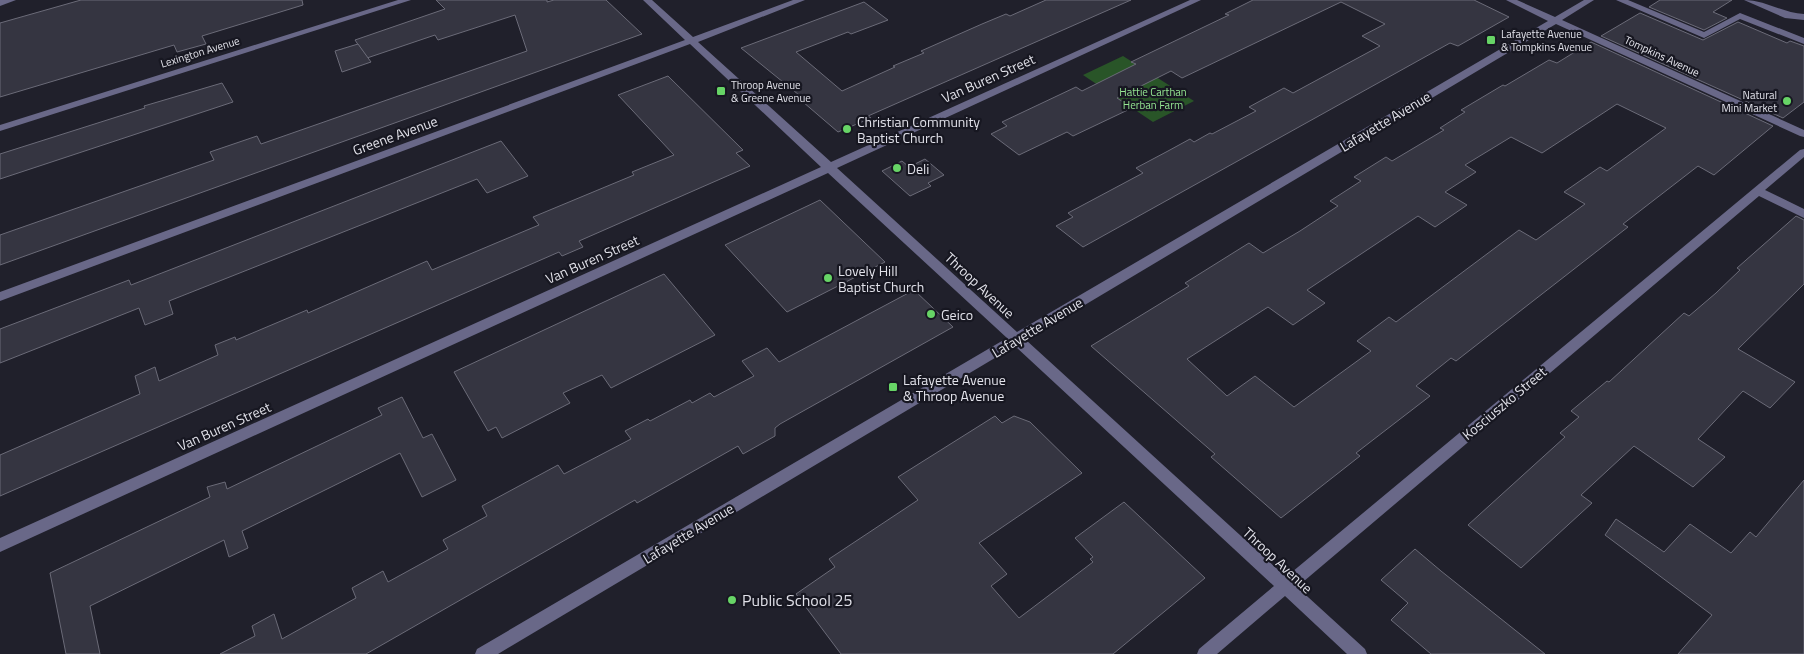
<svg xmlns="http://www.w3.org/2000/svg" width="1804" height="654" viewBox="0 0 1804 654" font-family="'Titillium Web',sans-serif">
<rect width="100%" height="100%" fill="#20202b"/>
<!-- green -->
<path fill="#295528" d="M1123,56L1194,101L1153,122L1083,75Z"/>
<!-- building -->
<g fill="#353541" stroke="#6b6b78" fill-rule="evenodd">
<path d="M81,0H302L303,5L202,36L206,44L177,52L174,45L0,97V23Z"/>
<path d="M436,0H547V2L554,0H606L642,34L0,265V235L214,160L210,152L257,136L261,144L527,51L515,15L438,40L435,35L367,58L355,40L445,9Z"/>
<path d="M1046,0H1131L868,116L871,118L838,132L796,96L799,95L741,48L864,2L888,20L851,34L848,32L796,52L842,91L895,67L893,66L924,53L921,51L982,24L1006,14L1010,16Z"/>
<path d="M1253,0H1474L1509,17L1458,46L1450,43L1083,247L1056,226L1073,217L1068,213L1143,173L1136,168L1168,151L1190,139L1194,142L1210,133L1212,134L1256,111L1249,107L1284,88L1293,93L1380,46L1362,36L1385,24L1341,2L1182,78L1171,71L1117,98L1132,108L1073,136L1067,132L1019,155L991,134L1007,126L1002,122L1076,87L1082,91L1136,64L1131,62L1229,15L1225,14Z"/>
<path d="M1660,0H1732L1713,12L1727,18L1704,30L1649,7Z"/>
<path d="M1640,13L1703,40L1738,22L1787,43L1790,41L1804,46V102L1783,118L1601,36Z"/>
<path d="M1591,42L1773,126L1714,175L1698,166L1623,224L1628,227L1456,361L1451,358L1416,386L1430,396L1356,453L1360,456L1281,518L1211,457L1215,454L1091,346L1189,286L1185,283L1249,243L1263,253L1300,231L1338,206L1330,201L1361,181L1354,177L1386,157L1392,161L1444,130L1440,128L1465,112L1461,110L1503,85L1505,86L1549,60L1557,63ZM1617,104L1666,128L1607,171L1600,167L1564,192L1585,204L1536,240L1519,230L1396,322L1389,317L1357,341L1371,351L1294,407L1255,376L1227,396L1187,359L1268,307L1293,325L1325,303L1307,290L1418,216L1435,227L1467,205L1445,192L1476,172L1465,165L1511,137L1542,153Z"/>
<path d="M358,44L371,62L342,72L335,51Z"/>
<path d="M668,76L743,150L736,153L750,166L579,241L583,247L562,256L559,252L0,496V455L140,394L135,376L155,367L159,381L218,355L215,345L235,337L236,340L307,310L308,313L427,261L432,270L539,225L533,217L634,175L632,172L674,155L618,95Z"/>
<path d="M222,83L233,102L0,179V154L145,108L144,106Z"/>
<path d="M501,141L528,176L487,193L477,179L169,301L173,314L145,325L139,308L0,363V329L129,280L131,285Z"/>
<path d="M925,159L944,175L928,183L931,186L910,196L882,171L902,161L909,167Z"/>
<path d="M820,200L885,262L787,312L725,245Z"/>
<path d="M1796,216L1804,220V284L1738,349L1795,382L1770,408L1743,391L1698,439L1725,457L1693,487L1634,446L1581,495L1592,503L1521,568L1468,525L1565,437L1560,433L1579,417L1571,411L1607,381L1609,382L1684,313L1689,316L1716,293L1740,270L1737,268Z"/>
<path d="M664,274L715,335L611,388L602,375L563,393L570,403L502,438L496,427L488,431L454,372Z"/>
<path d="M914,290L953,327L780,424L775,428V436L743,454L738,446L637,503L635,500L366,654H220L255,636L252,626L274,614L282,639L356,598L352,588L383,571L388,582L448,549L443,540L487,516L482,506L558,465L564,474L631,439L625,431L648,419L650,421L690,400L692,403L710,393L714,397L754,376L742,361L767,348L779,362Z"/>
<path d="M402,397L423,438L432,434L456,480L422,497L400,453L242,531L248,548L229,557L224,540L90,606L100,654H66L50,573L210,497L207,487L225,482L227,489L382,415L378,408Z"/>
<path d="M995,416L1002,423L1014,416L1030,422L1082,473L979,543L1007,574L991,586L1019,618L1093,562L1090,559L1093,557L1075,538L1124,502L1205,578L1113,654H841L796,594L835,567L829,559L918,500L898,477Z"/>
<path d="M1804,480V654H1678L1712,615L1605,535L1616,519L1664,552L1690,524L1731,553L1750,532L1756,537Z"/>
<path d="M1415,549L1441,571L1545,654H1431L1391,620L1408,603L1381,580Z"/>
</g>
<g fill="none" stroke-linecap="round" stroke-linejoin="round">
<!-- minor -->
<g fill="#696888" fill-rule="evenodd">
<path d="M0,0H16L0,6Z"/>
<path d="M398,0H411L0,131V125Z"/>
<path d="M643,0H652L693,37L793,0H805L698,42L831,162L1190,0H1201L837,168L1017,332L1548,21L1506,0H1517L1555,17L1584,0H1594L1562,20L1804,130V137L1800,136L1556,24L1026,340L1286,577L1800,150L1804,149V157L1765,190L1804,209V218L1759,196L1297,587L1365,649L1367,654H1347L1285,596L1217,654H1197L1199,649L1274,586L1015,346L498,654H475L477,649L1007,338L828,173L0,552V538L821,167L690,44L0,301V292L685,40Z"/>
<path d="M1616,0H1628L1704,32L1740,13L1804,38V44L1740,19L1704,38Z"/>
<path d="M1744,0C1765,0 1783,13 1804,14V20L1785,18Z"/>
</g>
</g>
<!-- markers -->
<g fill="#67d466" stroke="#171721" stroke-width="2">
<rect x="1486" y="35" width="10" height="10" rx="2.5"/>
<rect x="716" y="86" width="10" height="10" rx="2.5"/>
<circle cx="1787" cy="101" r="5"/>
<circle cx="847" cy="129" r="5"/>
<circle cx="897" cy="168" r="5"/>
<circle cx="828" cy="278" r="5"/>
<circle cx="931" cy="314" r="5"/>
<rect x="888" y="382" width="10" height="10" rx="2.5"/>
<circle cx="732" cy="600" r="5"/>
</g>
<g text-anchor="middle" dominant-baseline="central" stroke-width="4.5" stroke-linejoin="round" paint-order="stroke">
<!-- far-poi labels -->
<g font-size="11" fill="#e1e1e9" stroke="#171721" text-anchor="start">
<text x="1501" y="34">Lafayette Avenue<tspan x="1501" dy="13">&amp; Tompkins Avenue</tspan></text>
<text x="731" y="85">Throop Avenue<tspan x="731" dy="13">&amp; Greene Avenue</tspan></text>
<text x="1777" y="95" text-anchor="end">Natural<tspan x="1777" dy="13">Mini Market</tspan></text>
</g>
<!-- far-street labels -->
<g font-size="11" fill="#e1e1e9" stroke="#171721">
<text transform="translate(200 52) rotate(-17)">Lexington Avenue</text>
<text transform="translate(1662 56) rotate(25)">Tompkins Avenue</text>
</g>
<!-- far-park labels -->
<g font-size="11" fill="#96e893" stroke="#171721">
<text x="1153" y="92">Hattie Carthan<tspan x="1153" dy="13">Herban Farm</tspan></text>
</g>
<!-- street labels -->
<g font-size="14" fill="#e1e1e9" stroke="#171721">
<text transform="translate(988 78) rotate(-24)">Van Buren Street</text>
<text transform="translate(1385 121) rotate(-31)">Lafayette Avenue</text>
<text transform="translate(395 135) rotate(-20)">Greene Avenue</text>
<text transform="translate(592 259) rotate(-24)">Van Buren Street</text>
<text transform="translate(980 285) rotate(43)">Throop Avenue</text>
<text transform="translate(1037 327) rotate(-31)">Lafayette Avenue</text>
<text transform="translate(1504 403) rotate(-40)">Kosciuszko Street</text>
<text transform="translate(224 426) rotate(-24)">Van Buren Street</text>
<text transform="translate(688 533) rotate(-31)">Lafayette Avenue</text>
<text transform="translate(1278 560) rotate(43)">Throop Avenue</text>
</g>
<!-- poi labels -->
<g font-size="14" fill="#e1e1e9" stroke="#171721" text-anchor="start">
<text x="857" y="121">Christian Community<tspan x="857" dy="16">Baptist Church</tspan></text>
<text x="907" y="168">Deli</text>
<text x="838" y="270">Lovely Hill<tspan x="838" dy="16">Baptist Church</tspan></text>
<text x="941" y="314">Geico</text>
<text x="903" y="379">Lafayette Avenue<tspan x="903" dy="16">&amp; Throop Avenue</tspan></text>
</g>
<!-- near-poi labels -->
<g font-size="16" fill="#e1e1e9" stroke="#171721" text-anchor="start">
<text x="742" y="600">Public School 25</text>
</g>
</g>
</svg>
